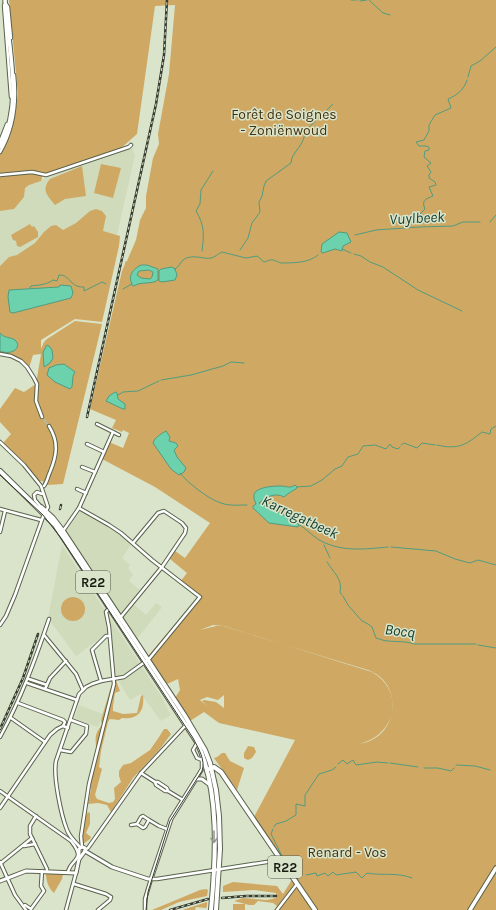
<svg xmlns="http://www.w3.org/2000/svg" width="496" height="910" viewBox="0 0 496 910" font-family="Karla,sans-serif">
<rect width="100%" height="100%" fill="#dae4cb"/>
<!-- built -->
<g fill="#cfdbbb">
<path d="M134,148L133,151L135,155L117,235L0,277V201L23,186Z"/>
<path d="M83,511L109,525L132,543L122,558L130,565L128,568L133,575L129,581L141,591L133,604L146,615L156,603L162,607L137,639L65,532L80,512Z"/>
<path d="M62,545L159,693L171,715L161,721L141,694L130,700L116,677L110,631L76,656L48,618Z"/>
<path d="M79,705L103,714L98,727L74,719Z"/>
</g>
<!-- green -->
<g fill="#cfa963" fill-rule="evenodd">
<path d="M9,0H496V910H274L277,906L273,903L258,901L254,905H249L234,901L243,898L267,900L276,898V893L254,890L223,892V886L233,882L277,886L283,894L293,878L253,819L295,740L219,723L204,712L190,721L175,698L180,690L178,679L167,684L148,656L198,597L180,582L187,573L170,559L175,551L185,558L210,523L155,487L102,459L109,442L123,448L129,433L123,430L122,432L112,428L116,420L90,409L122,271L125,264V262L127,261L136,240L140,220L146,208V196L153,158L159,144L158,134L169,74L175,5L155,6L137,134L120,149L47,174H43L41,181L29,185L25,188L24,197L14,209L0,211V176L17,172L0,173V153L9,136L15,113L18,94ZM213,625L223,626L368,670C406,684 398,739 359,744L247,722L359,744C396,735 406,692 372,672L224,626H216L200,630ZM224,695V708L216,702L204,700L202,701L208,707L200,700L207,697L218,700Z"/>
<path d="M101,164L121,168L113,198L94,193Z"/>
<path d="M82,166L86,196L65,199L55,205C47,195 41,190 50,179Z"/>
<path d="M96,209L102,211L106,216L103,231L120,236L119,246L102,322L75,319L41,340V349L44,342L47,339L75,321L102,324L63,484L47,485L42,481H39L22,461L3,443L11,434L0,422V409L15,388L24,392L36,384L41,354L33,355L29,368L24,362L0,353V266L9,257L17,255L35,243L44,232L51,226L56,225L63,230L76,223L90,211Z"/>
<path d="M30,224L32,227L34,226L38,232V237L20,247L17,246L16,241L13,240L11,235Z"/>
<circle cx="73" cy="609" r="12"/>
<path d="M114,680H116L120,691L115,693L113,706V711L123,714L137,713L141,696L143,695C145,711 138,720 122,718L119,720L110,719L108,722L101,751L99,767L102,769L95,795L97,799L109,803L113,802L115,799L114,788L121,782L119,776V771L123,765L131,763L150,750L159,737L164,729H167L171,734L160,749L133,778L111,812L107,805L98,803L88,804C91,794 91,784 92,773C93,767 96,761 96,754C97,742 92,736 102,725L101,720L110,690Z"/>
<path d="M248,746L254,747L256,752L252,758L248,760L244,758V753Z"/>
<path d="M222,753H225L230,761L244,768L237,790L214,758L217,757Z"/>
<path d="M212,779C218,808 218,836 218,865L215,864L210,780Z"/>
<path d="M88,812L90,813V824L86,833L91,837L90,839L83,844C80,836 83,819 88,812Z"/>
<path d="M46,874H63L62,879L54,893C49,889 46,881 46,874Z"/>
<path d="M206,889L208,890L207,896L179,902L161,910H152L200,890Z"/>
<path d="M207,902V906L206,908L196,907L195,910H182Z"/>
<rect x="233" y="904" width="12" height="6"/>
</g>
<!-- water -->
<g fill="#6cd2ae" stroke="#529b7f" fill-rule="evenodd">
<path d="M339,232L347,233L351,242L343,246L342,251L335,249L323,253L321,252L322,244Z"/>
<path d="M141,265H147L158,269V280C151,285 141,281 134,286L132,285C128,275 132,270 141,265ZM149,270L153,272L152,277L150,279L141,278L137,275L139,271Z"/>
<path d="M172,267L175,269L177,275L175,280L162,282L159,281V271L161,269Z"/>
<path d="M60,285L71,286L73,293L71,298L13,313L10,312L8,297L9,290L59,287Z"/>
<path d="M0,333C4,338 10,337 15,340C23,347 12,356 0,351Z"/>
<path d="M47,345L49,346L52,350L53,358L50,363L44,367L43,352Z"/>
<path d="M64,364L75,372L73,376L72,387L70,389L55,382L47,375L49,368L56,365Z"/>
<path d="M115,392L117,393L118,399L125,404V409H123L106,401L109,396Z"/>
<path d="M166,431L170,437L169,441L176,443L178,446L174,450L177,457L186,468L184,472L179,475L171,469L153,443C155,437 161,434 166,431Z"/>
<path d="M295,485L297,487L296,489C293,490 286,495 284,497C275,492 266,497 259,503L294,520L299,525L298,527L269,523L253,508V506L256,504L254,499V494C257,487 273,486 280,486C287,486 290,489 295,485Z"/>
</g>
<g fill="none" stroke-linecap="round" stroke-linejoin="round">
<!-- stream -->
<g stroke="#529b7f" stroke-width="1">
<path d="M351,0H357"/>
<path d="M369,0L383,13L390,15"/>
<path d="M360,1L367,0"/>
<path d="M468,77L471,66L480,61L496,47"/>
<path d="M419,222L420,214L425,209C421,200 426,199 433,196L429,187L436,185L435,182L429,178V175L431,172L427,166L431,163L424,157L425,151L429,150V147L426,146H419L416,142L424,140L429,131V125L435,115L451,108L448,99C457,95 464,90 467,80"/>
<path d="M490,222L496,215"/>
<path d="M355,235L376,230L419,227L453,226L463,222H480"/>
<path d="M342,249L351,253"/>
<path d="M240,250L248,238L252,223L260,212L259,202L262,196L264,186L266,181L291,163C291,152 305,146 305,131L333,104"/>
<path d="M202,251C204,235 205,226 196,211L200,204L201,190L213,171"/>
<path d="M354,254L361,256L370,262L383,267L418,290L462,311"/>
<path d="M175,269C179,267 180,263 183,260C192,253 205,260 211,258C215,257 218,254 222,252L246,258L257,256L264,262C266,262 268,260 270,260C275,259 278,263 282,263C293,263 309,263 318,255"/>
<path d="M30,288L31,286C39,285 46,285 53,280L57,281L59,275C67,274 70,283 77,286C79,287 82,287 84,287V291L102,282L106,284"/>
<path d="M123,289L132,284"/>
<path d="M161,380L191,375L223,366L231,362L244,363"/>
<path d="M118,395L123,392L138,391L159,381"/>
<path d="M401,445L404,443L417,448L422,443L435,445"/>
<path d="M437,445C458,450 466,445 482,432L490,434L491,429L496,426"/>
<path d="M180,473C188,483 208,499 221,503C229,506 238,505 247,505"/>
<path d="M297,487L311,486L322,480L335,469L342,466L348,457L358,454L363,446L375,445L386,449L390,444L392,447L398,449L400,447"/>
<path d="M298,524C307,529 314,538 323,542C344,552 366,549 388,547"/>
<path d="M324,545L330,558"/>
<path d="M391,547L436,551L455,559L470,563L478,560L496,565"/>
<path d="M327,562C333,572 343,579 340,592L342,595"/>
<path d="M343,596L348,605L362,621L368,624L372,627L376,638C380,639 384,641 388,641C397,642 406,641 414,644H476"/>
<path d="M478,645L496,648"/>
<path d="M390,763L418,767"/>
<path d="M338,764L343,760L347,764L353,760L356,765L377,762L388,763"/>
<path d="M456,765L475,766L490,770"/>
<path d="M424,768H438L451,771L454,768"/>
<path d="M274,827L276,824L286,821L296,815V804L305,806V795L319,774L332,770L336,767"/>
<path d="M273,829L271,834L282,856L296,874L297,878"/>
<path d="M306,875L316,873L317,876L325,873L328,876L333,872L336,875L356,872L362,878L367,873C383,876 397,872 412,878"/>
<path d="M297,877L301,876"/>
</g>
<!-- minor-tunnel -->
<path stroke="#b3bca6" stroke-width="2.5" stroke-dasharray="2.5 1" stroke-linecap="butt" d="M42,417L49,426"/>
<defs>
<g id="minor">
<path d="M6,4L8,7L11,38"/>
<path d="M4,5L11,97"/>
<path d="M0,142L7,124"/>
<path d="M0,152C14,128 17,102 14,75"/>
<path d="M0,175L32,172L46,175L129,147L131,145"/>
<path d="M0,354L11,356L21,361L27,367L34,378L37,384L36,401L42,417"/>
<path d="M97,424L119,435"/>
<path d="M0,442L24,465L41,486L48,507L46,511"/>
<path d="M87,444L104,452"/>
<path d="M82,467L95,472"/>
<path d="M44,486C47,482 48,476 50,472C57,455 59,442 49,426"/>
<path d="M77,489L86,493"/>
<path d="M41,507L35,500L34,495L37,492L42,494"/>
<path d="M79,508L109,525L121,533L152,560L200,597L149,659L124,677L101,681L92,684L86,687L79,694L56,761C53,776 61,815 67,830C69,836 75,842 80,847"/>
<path d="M0,509L41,520"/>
<path d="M63,531L79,508L113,432"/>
<path d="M0,532L5,511"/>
<path d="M120,618L162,567L185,533L186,528L182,523L164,511L158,513L133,543"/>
<path d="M0,625L6,616L15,595L44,514"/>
<path d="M44,635L76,674L83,690"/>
<path d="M29,679L47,685"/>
<path d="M101,681L92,650L106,636H110"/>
<path d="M27,683L77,700"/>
<path d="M45,689L50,678L66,661"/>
<path d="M18,703L63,720L65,722L63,726"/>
<path d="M11,718L45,742"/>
<path d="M0,737C21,699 35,660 49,619"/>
<path d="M197,743L193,750L197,758L205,761"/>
<path d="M60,750L71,752L86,734L87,726L71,720"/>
<path d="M141,773L155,782L156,785L165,791H168"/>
<path d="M196,779L202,769V760"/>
<path d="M155,782H158L167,788L168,791L183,800"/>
<path d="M0,791L71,841C87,861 71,858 68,872"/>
<path d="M0,808L50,735L57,729L63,726L68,728"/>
<path d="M36,816L30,826V834L47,869V871"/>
<path d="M143,816L149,820L145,827L143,828L137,824L141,817Z"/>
<path d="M149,820L159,826L167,829"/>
<path d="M131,825L137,824"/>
<path d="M24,846L35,844"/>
<path d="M82,847L81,836L89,784L114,684L109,627L106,612L110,607"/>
<path d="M85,850L88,848L141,773L186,725"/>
<path d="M275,858L277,860L275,862L273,861Z"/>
<path d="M0,862L15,895L26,910"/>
<path d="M1,863L32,838"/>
<path d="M74,884L106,894L111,897L110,900L98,910"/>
<path d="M25,905L31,909L44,891L41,886L42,871"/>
<path d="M66,910L76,873"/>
<path d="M145,910V899L151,879H157L273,861"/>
<path d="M277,910L297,884"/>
</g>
<g id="tertiary">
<path d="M79,859L85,851"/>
<path d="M0,881L26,871L76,873L79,859V849L82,847L85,848V851L112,867L148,879H151L171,819L196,779H202L210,785"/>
</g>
<g id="secondary">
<path d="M0,147C24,103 8,48 5,0"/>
<path d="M470,910L496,868"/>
</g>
<g id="primary">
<path d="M0,471L55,525L197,742C220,791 216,857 211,910"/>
<path d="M41,507L53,518L63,531L185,716L205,750L210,763L216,790L219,816L220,849L216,910"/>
<path d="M209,769L214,767L221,772L315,910"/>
</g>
</defs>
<!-- minor casing -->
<use href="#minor" stroke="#59624c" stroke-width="4.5"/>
<!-- tertiary casing -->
<use href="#tertiary" stroke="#59624c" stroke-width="5"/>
<!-- secondary casing -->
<use href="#secondary" stroke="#59624c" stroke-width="5.5"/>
<!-- primary casing -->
<use href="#primary" stroke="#59624c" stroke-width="6"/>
<!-- minor -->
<use href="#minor" stroke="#fff" stroke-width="2.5"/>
<!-- tertiary -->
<use href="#tertiary" stroke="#fff" stroke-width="3"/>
<!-- secondary -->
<use href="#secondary" stroke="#fff" stroke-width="3.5"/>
<!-- primary -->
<use href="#primary" stroke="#fff" stroke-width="4"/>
<!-- tram -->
<path stroke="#363b30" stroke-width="1" d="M0,475L43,515L61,538L193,738C198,748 206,760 202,771L170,821L148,892L146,910"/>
<defs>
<g id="rail">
<path d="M87,417L156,104L164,55L167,0"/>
<path d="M60,509L61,505"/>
<path d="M0,729L23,678L38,634"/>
<path d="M222,898L246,896H276"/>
<path d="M170,910L208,899"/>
</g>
</defs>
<!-- rail casing -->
<use href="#rail" stroke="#363b30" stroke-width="2.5"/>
<!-- rail -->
<use href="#rail" stroke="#dae4cb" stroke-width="1" stroke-dasharray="3" stroke-linecap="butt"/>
</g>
<!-- one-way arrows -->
<defs><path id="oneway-shaft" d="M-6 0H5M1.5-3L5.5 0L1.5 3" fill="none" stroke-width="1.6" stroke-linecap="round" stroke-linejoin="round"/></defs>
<use stroke="#979894" href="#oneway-shaft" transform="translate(214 837) rotate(90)"/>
<g text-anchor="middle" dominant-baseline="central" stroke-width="3" stroke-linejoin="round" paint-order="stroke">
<!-- shield labels -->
<g fill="#dae4cb" stroke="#52574a" stroke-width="1">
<rect x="76" y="571" width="34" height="22" rx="3"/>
<rect x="268" y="856" width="34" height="22" rx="3"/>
</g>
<g font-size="13" font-weight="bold" fill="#171b12">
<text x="93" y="582">R22</text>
<text x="285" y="867">R22</text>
</g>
<!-- park labels -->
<g font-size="14" fill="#42310e" stroke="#dae4cb">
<text x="284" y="114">Forêt de Soignes<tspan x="284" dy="16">- Zoniënwoud</tspan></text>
<text x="347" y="852">Renard - Vos</text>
</g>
<!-- water labels -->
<g font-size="15" font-style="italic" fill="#0f3d2e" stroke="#dae4cb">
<text transform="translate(417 218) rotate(-3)">Vuylbeek</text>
<text transform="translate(300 517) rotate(25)">Karregatbeek</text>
<text transform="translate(400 631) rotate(7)">Bocq</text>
</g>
</g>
</svg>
